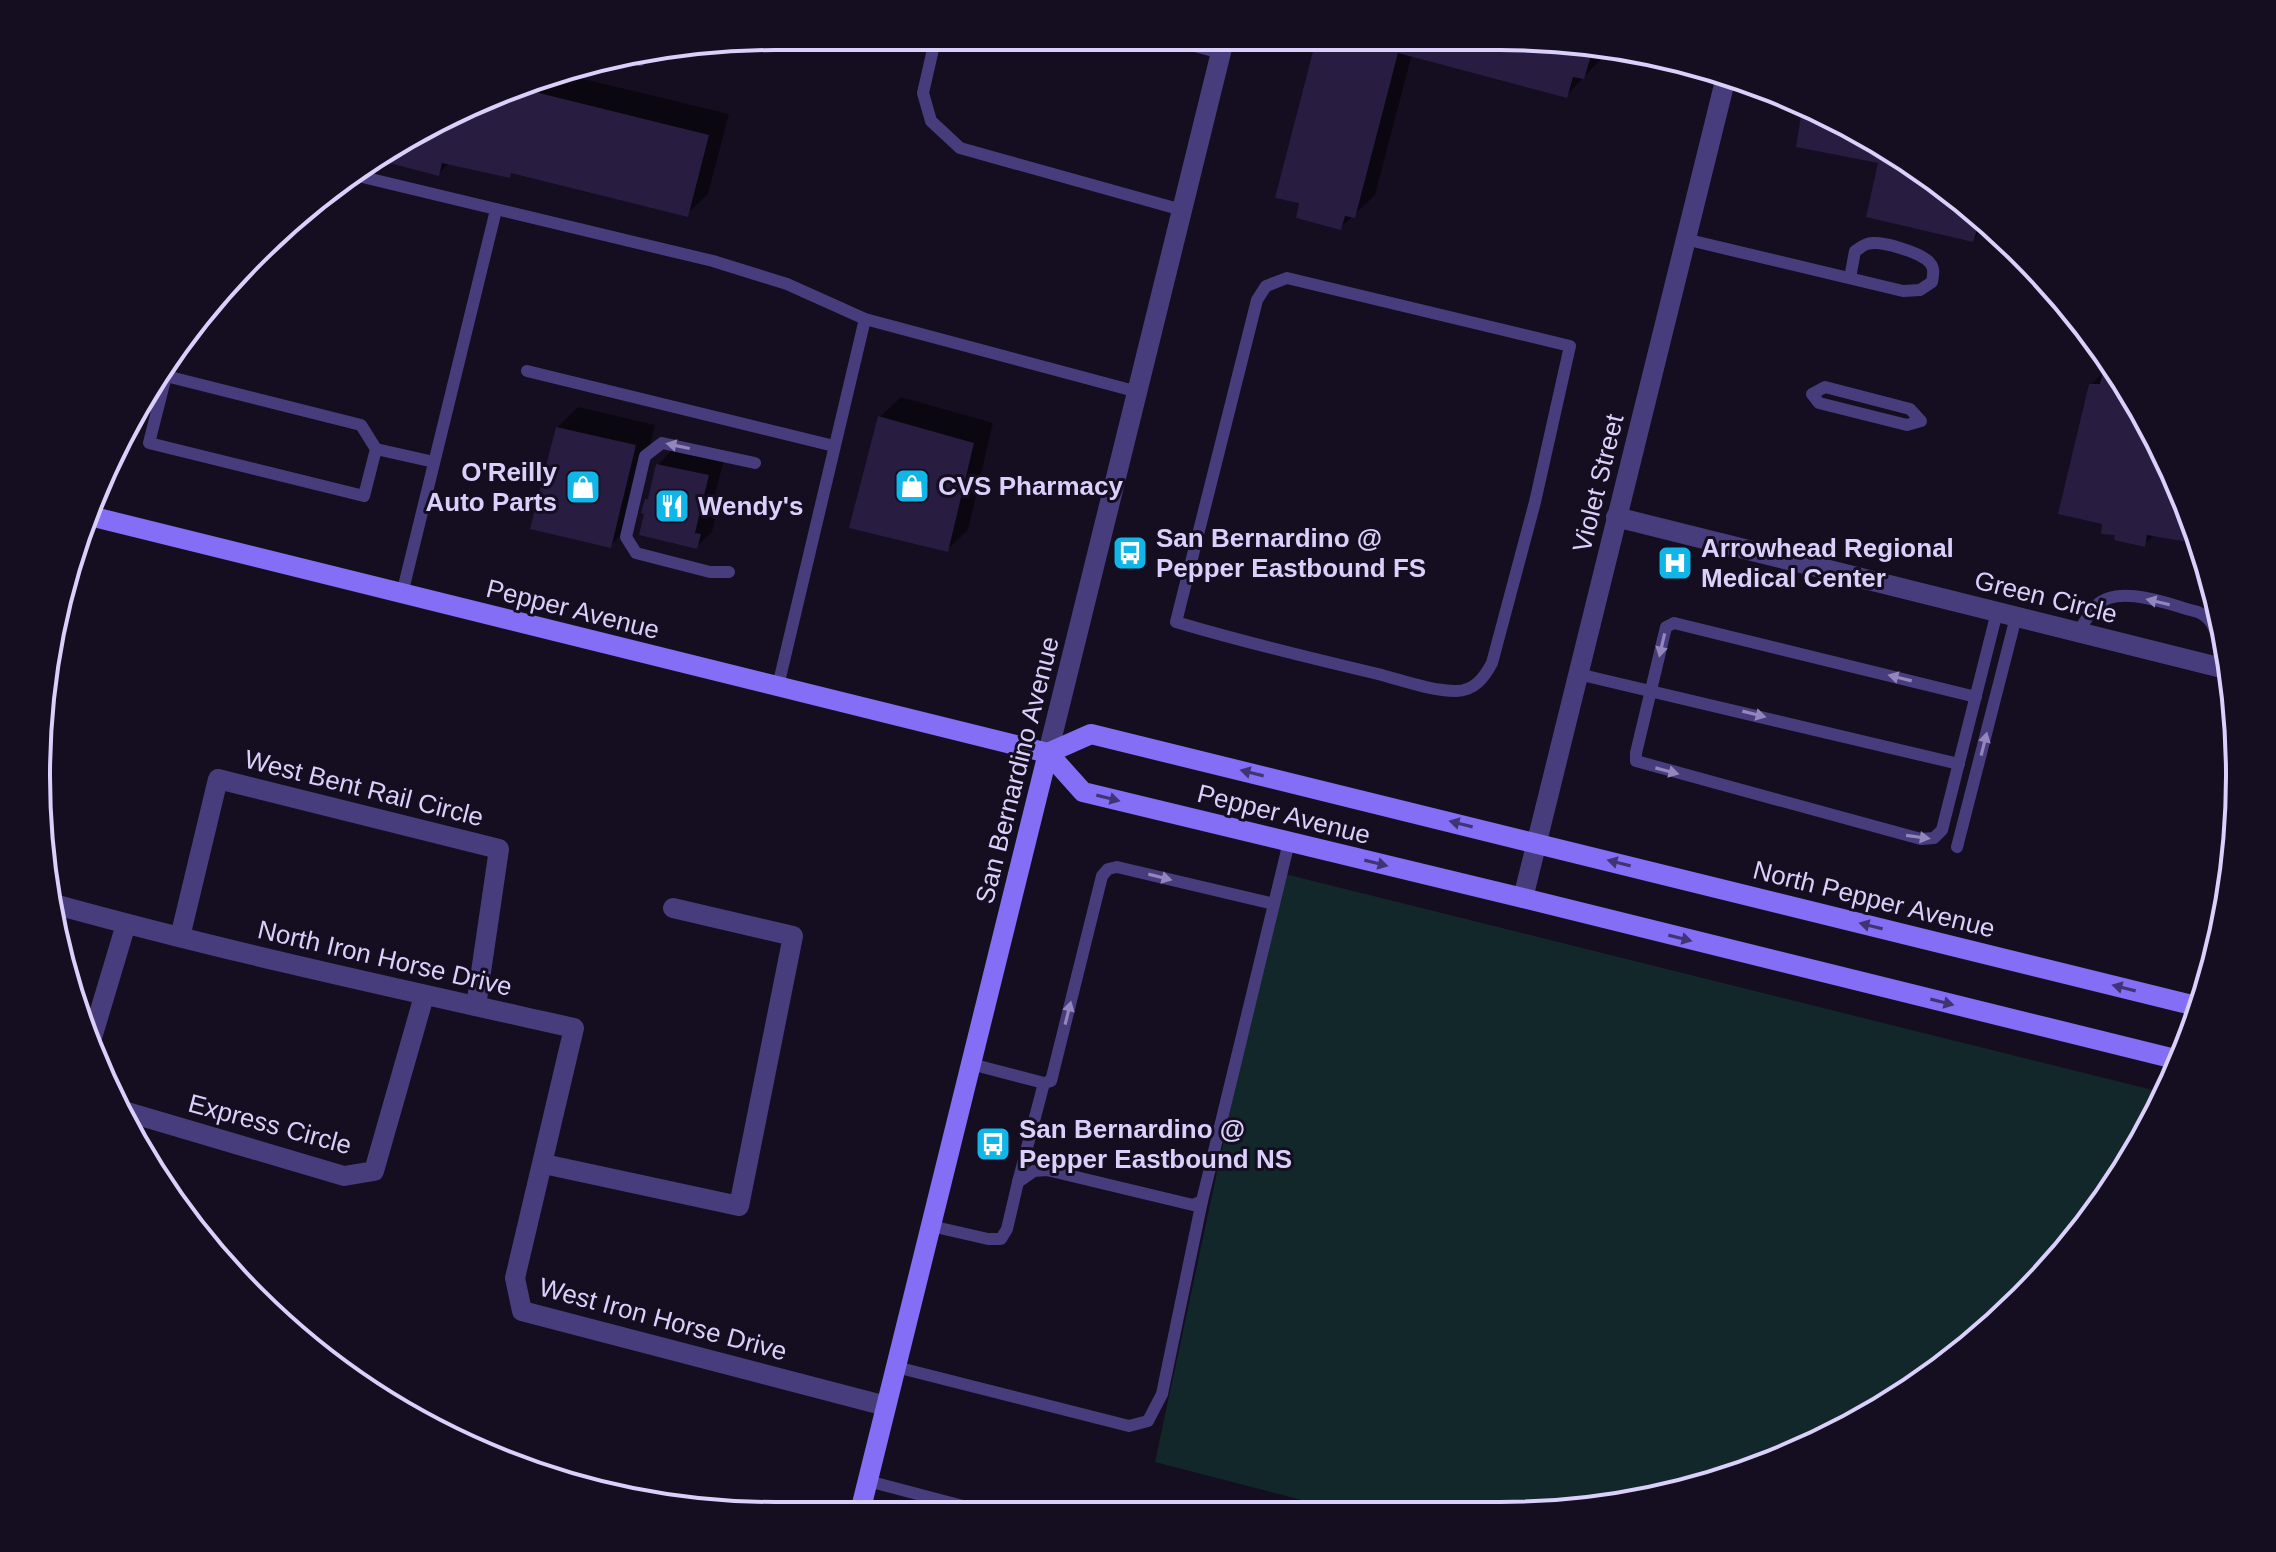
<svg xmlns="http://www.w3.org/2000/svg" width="2276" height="1552" viewBox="0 0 2276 1552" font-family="Helvetica,sans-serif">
<rect width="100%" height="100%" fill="#140e20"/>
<!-- green -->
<path fill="#122729" d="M1281,873L2165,1093L2115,1187L2023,1300L1828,1439L1644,1502L1500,1516H1352V1513L1155,1462Z"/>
<!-- shadow -->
<g fill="#0007">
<path d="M1319,36H1500L1607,47L1604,56L1566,96L1412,54L1375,195L1340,228Z"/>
<path d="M559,73L729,114L708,194L687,214L514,171L509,176L449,163L438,174L373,157Z"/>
<path d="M1804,110L1870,135L1987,225L1972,240L1880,162L1798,145Z"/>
<path d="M2106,369L2184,493L2198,539L2154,535L2144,544L2091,385Z"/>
<path d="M901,397L993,423L968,530L947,550L880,417Z"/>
<path d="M578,407L655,425L631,525L610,546L557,428Z"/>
<path d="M673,449L724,460L709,517L715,519L712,532L696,547L646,500L651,495L658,465Z"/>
</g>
<!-- building -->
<g fill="#281c40">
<path d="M1317,36H1500L1594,45L1584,79L1573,77L1567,98L1398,53L1355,218L1345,216L1341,230L1296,218L1299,203L1275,198Z"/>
<path d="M533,85L531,91L709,135L688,217L511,173L510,178L442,163L439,176L370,158Z"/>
<path d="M1802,110L1870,135L1980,220L1973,242L1866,217L1878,163L1796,147Z"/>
<path d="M2107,355L2116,365L2184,493L2198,541H2182L2147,535L2145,547L2114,540L2115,535L2101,534L2102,524L2058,514L2089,384H2100Z"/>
<path d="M878,416L974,443L948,552L849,528Z"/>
<path d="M556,427L636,445L611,548L530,529Z"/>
<path d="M656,464L709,475L695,533L701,534L697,549L639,535L644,514L641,513L645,499H648Z"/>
</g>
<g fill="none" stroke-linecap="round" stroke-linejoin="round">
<!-- service -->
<g stroke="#483d7c" stroke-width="12">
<path d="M936,36L923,93L931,121L960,148L1182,210"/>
<path d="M1158,36L1221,53"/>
<path d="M640,60L641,54"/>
<path d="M350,174L713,261L787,284L865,319L1138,392"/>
<path d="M1685,239L1903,291L1920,290L1932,282C1933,275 1935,269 1930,263C1921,252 1880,240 1867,244C1863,245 1859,249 1855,251L1850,278"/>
<path d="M1287,278L1570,346L1535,502L1492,663C1484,678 1474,691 1456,691C1432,691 1401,680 1378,674C1310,658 1243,642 1176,622L1257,300L1266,286Z"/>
<path d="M527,371L834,446"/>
<path d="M1825,387L1910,409L1921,421L1907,425L1819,403L1812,394Z"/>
<path d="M376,449L364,496L149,443L166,376L361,425L376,449L434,462"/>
<path d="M729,572H710L636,553L626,537L645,456L662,443L755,463"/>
<path d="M402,594L496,210"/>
<path d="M2078,632C2084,624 2089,613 2096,606C2118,583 2170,605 2198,612C2220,621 2218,647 2221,668"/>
<path d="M1578,674L1959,764"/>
<path d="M778,686L865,319"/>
<path d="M1976,697L1674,623L1666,627L1636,753V761L1921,839L1934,838L1942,830L1997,612"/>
<path d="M1957,847L2016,617"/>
<path d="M971,1064L1044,1083"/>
<path d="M1018,1182L1044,1083L1051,1081L1102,876L1108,869L1117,867L1274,904"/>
<path d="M931,1226L988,1239H1001L1007,1229L1018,1182L1034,1171L1047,1170L1193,1205L1202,1201L1289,842"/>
<path d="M896,1367L1129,1426L1148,1421L1162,1394L1202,1201"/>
<path d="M868,1481L1001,1516"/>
</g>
<!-- minor -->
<g stroke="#483d7c" stroke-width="20">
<path d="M1616,517L2230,670"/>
<path d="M1523,898L1725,81"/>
<path d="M50,903C223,951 399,989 574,1028L515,1278L522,1311L886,1406"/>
<path d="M180,937L218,779L499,849L476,1006"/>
<path d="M91,1041L126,924"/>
<path d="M117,1109L344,1176L374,1171L424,996"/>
<path d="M544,1164L739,1206L793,936L673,908"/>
</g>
<!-- tertiary -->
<path stroke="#483d7c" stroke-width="20" d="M1048,753L1225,36"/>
<!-- secondary -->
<g stroke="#846ef5" stroke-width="20">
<path d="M86,515L1048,753L1083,792L1523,898L2183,1061"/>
<path d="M1048,753L1091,734L2200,1007"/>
<path d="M859,1516L1048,753"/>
</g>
</g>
<!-- one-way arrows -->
<defs><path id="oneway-solid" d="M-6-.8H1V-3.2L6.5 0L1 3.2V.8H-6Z" transform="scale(2)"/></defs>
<g fill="#9286bc">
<use href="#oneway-solid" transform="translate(678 446) rotate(-168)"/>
<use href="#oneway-solid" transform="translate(2158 602) rotate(-167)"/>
<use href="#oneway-solid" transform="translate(1662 645) rotate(103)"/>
<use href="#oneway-solid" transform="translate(1900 678) rotate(-166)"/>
<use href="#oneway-solid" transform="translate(1754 714) rotate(14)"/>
<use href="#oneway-solid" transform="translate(1984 744) rotate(-76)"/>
<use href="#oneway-solid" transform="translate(1667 771) rotate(15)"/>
<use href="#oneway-solid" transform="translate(1918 837) rotate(8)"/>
<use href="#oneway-solid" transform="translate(1160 877) rotate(14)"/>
<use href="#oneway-solid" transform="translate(1068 1013) rotate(-76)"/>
</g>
<g fill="#413475">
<use href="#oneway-solid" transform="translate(1252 773) rotate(-166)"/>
<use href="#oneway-solid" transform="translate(1108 798) rotate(14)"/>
<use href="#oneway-solid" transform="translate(1461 824) rotate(-166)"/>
<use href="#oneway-solid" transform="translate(1376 863) rotate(14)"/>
<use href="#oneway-solid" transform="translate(1619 863) rotate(-166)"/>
<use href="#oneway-solid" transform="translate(1871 926) rotate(-166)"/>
<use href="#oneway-solid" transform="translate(1680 938) rotate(14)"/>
<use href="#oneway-solid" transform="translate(2124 988) rotate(-166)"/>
<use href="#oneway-solid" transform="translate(1942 1002) rotate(14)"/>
</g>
<!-- icons -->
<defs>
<symbol id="shop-square" viewBox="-11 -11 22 22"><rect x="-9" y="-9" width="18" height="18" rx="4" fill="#10b6e8" stroke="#140e20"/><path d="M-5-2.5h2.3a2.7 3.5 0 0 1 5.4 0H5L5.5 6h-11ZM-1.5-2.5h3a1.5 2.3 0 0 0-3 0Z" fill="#fff"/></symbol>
<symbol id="restaurant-square" viewBox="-11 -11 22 22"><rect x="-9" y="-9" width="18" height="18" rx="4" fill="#10b6e8" stroke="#140e20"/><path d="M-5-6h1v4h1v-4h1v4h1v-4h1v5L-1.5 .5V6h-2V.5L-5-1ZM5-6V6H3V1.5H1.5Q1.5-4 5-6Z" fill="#fff"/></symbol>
<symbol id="bus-square" viewBox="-11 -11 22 22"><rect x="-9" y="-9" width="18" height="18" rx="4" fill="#10b6e8" stroke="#140e20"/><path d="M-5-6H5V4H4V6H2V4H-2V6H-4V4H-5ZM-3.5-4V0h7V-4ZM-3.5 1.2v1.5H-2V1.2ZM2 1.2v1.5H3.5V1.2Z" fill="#fff"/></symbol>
<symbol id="hospital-square" viewBox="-11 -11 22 22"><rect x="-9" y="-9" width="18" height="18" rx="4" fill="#10b6e8" stroke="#140e20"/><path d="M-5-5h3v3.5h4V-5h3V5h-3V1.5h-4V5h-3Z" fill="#fff"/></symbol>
</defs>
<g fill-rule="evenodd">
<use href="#shop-square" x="892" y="466" width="40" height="40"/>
<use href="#shop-square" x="563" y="467" width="40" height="40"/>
<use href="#restaurant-square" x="652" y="486" width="40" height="40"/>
<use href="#bus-square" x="1110" y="533" width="40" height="40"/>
<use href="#hospital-square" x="1655" y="543" width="40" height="40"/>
<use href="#bus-square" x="973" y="1124" width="40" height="40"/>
</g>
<g text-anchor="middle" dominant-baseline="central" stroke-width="6" stroke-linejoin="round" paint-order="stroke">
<!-- poi labels -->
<g font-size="26" font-weight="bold" fill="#dbd0fc" stroke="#140e20" text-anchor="start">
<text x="557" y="472" text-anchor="end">O'Reilly<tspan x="557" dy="30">Auto Parts</tspan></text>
<text x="938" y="486">CVS Pharmacy</text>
<text x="698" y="506">Wendy's</text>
<text x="1156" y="538">San Bernardino @<tspan x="1156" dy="30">Pepper Eastbound FS</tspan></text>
<text x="1701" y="548">Arrowhead Regional<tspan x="1701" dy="30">Medical Center</tspan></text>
<text x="1019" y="1129">San Bernardino @<tspan x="1019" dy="30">Pepper Eastbound NS</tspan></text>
</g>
<!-- street labels -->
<g font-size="26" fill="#dbd0fc" stroke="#140e20">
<text transform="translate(1598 483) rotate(-76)">Violet Street</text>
<text transform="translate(2046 597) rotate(14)">Green Circle</text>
<text transform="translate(573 609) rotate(14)">Pepper Avenue</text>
<text transform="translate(1017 770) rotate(-76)">San Bernardino Avenue</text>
<text transform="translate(364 788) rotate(14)">West Bent Rail Circle</text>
<text transform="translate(1284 814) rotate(14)">Pepper Avenue</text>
<text transform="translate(1874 899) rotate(14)">North Pepper Avenue</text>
<text transform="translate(385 958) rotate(13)">North Iron Horse Drive</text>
<text transform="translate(270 1124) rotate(15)">Express Circle</text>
<text transform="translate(663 1319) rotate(15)">West Iron Horse Drive</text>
</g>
</g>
<!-- crop -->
<path d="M0 0H2276V1552H0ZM776 50H1500A726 726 0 0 1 2226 776V776A726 726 0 0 1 1500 1502H776A726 726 0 0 1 50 776V776A726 726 0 0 1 776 50Z" fill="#140e20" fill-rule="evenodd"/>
<path fill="none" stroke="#dbd0fc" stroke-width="4" d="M776 50H1500A726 726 0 0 1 2226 776V776A726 726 0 0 1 1500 1502H776A726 726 0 0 1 50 776V776A726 726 0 0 1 776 50Z"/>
</svg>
